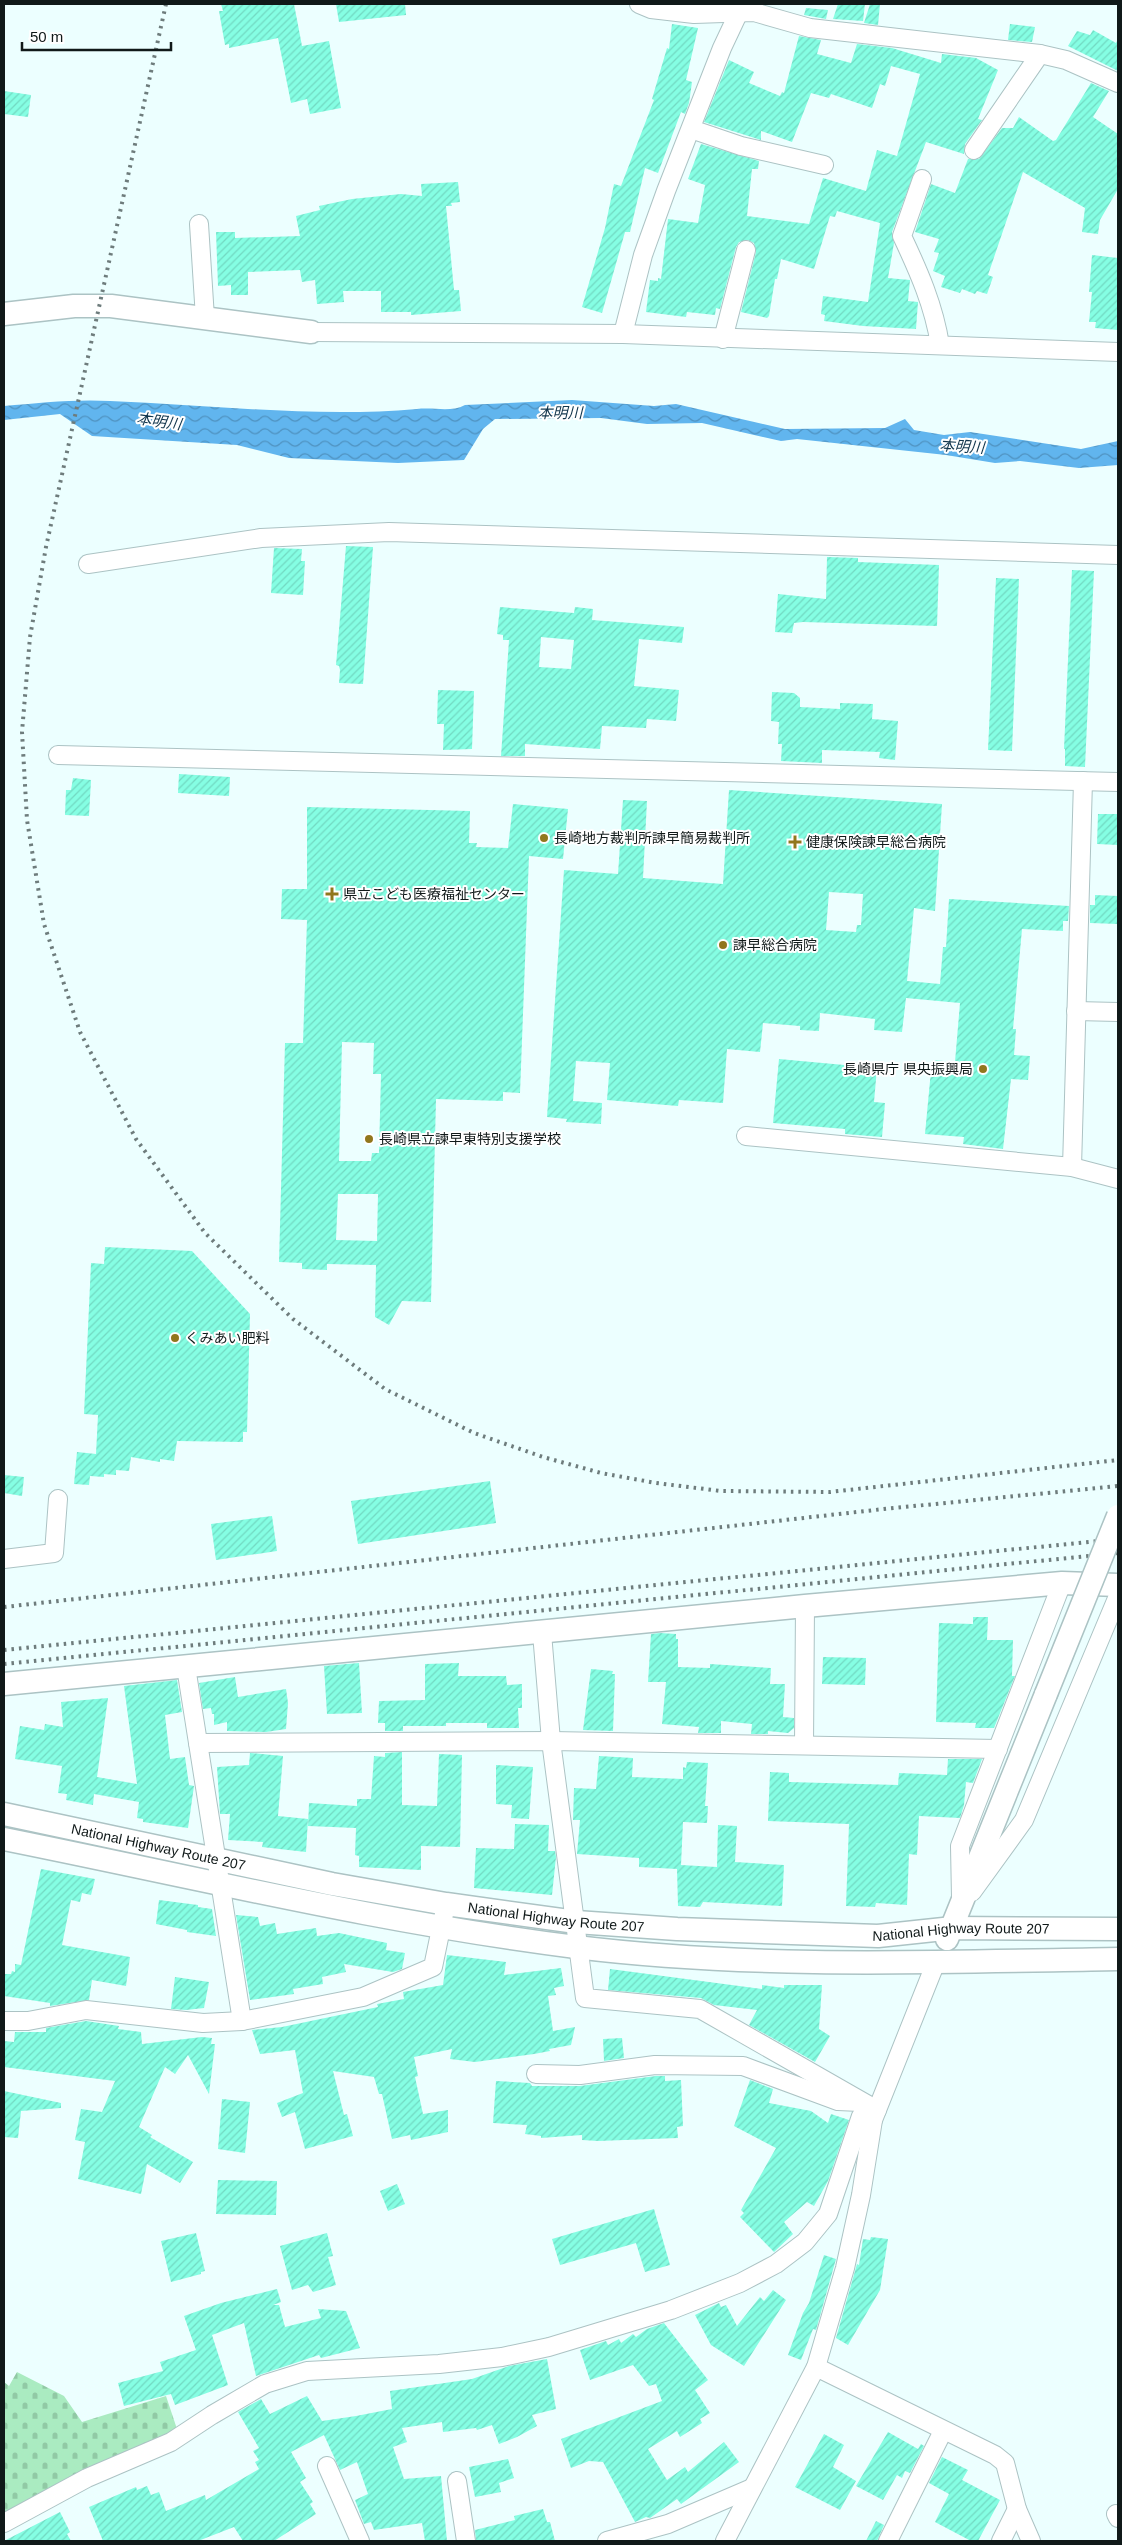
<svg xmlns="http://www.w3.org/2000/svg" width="1122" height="2545" viewBox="0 0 1122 2545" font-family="Arial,'Noto Sans JP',sans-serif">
<defs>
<pattern id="cemetery-stones" width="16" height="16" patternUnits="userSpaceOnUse" patternTransform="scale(1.25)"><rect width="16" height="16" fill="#aaebc1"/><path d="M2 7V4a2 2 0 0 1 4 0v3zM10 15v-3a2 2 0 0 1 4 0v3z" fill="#91c9a5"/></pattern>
<pattern id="water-waves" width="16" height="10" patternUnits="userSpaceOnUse" patternTransform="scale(1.25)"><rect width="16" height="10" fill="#61b5ee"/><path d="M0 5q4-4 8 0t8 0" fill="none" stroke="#4f92c0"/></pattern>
<pattern id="building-hatch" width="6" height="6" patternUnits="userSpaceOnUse" patternTransform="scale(1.25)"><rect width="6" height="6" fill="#85fee3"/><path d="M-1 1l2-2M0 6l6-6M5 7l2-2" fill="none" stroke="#72d9c2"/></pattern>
</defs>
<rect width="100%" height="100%" fill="#ecffff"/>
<!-- cemetery -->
<path fill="url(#cemetery-stones)" d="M17,2372L64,2396L82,2422L166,2396L177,2429L81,2473L4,2516V2382L9,2386Z"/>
<!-- water -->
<path fill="url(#water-waves)" d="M572,400L654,406L676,404L785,429L885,428L905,419L914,430L944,435L970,432L1081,449L1118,441V465L1079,468L1020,461L995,463L946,455L797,439L781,441L702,423L647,424L601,418L495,419L483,429L464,460L398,463L289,458L237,445L92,436L60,414L4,420V406C39,403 75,399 110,401C212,405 315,418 417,409C434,407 450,413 465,405Z"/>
<!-- building -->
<g fill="url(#building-hatch)" fill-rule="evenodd">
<path d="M221,4H294L302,46L329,41L341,108L310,114L307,99L291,103L278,38L229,48V44L225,45L219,11H223Z"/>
<path d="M336,4H405L406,15L339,22Z"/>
<path d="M838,4H865L863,21L833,19Z"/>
<path d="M870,4H880L878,25L864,23Z"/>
<path d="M806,8L828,10L826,19L804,15Z"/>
<path d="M672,24L698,28L686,80L692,82L689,103L685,114L681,112L658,173L645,168L630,232H625L602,313L582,307L605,228L614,184L621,186L654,100L652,99L667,48L669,49Z"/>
<path d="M1010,24L1035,27L1032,42L1008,40Z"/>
<path d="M1093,30L1116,43L1118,39V71L1068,46L1077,31L1090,35Z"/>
<path d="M799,36L821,40L817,54L851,63L857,44L892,48L941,63L942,54L976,58L998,70L978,119L982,120L965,144L964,154L926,142L892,232L894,243L888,278L910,280L908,301L918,302L916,329L863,326L824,321L825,315L821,314L823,296L868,302L880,223L837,211L835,217L830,216L814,269L781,259L777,279H775L769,316L767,318L741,312L756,252L754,243L748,240L739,242L736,247L720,309L716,308L715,315L687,312L686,317L646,312L650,280L658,281V278L661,279L668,219L698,223L705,185L688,179L701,144L759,161L758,169H752L747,216L809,224L823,178L866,191L877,150L897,156L920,74L891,66L885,86L880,84L872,108L831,94L829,98L811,93L792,142L761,131V140L704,122L729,60L754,72L749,83L780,96L782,92L784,93Z"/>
<path d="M1091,83L1109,91L1093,117L1118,134V189L1100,220L1098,234L1082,232L1085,208L1023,172L988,275L993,277L987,294L977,291L975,294L962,289L960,293L941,287L945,276L933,271L939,253L934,252L939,239L915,232L931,184L955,193L968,159H979L1002,128H1013L1019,117L1053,141L1056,140Z"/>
<path d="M4,91L31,95L28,117L4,114Z"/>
<path d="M458,182L460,202L451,203L452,206H446L454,290H459L461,311L411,315V312H381V291H343L344,302L317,304L315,280L302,282L300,270L248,272V295H231V285L218,286L216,232H235V238L300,236L296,216L320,210L319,206L352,199L401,194L422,196L421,184Z"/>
<path d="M1092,255L1118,258V330L1095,328L1096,322H1089L1092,292H1089Z"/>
<path d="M346,546L373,547L363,684L339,683L340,670L339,666L336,665Z"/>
<path d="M274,548L302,549L301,561H305L303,595L271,593Z"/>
<path d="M827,557L858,558V562L939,565L937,626L803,622L794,623L792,633L775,632L778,594L826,599Z"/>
<path d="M1072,570L1094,571L1085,767L1065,766V749H1064Z"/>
<path d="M996,578L1019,579L1012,751L988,750Z"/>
<path d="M500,607L574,613L575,607L593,609L592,620L684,627L682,643L639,639L634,686L679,690L676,721L647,719L646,728L602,726L600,749L525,744V756H501L509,640H503V635L497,634ZM541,637L574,640L571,669L539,667Z"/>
<path d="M438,690L474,691L472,749L443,750L444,724H437Z"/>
<path d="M772,692L794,693L800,698V707L840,709V703L873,704L872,719L898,721L895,760L879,758L880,752L822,750V763L781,761L782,744H778L779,722L771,721Z"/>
<path d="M179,774L230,777L229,796L178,793Z"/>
<path d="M73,778L91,780L89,816L65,815L66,790H71Z"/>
<path d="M729,790L942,804L935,911L914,908L907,981L940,984L943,947H946L949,899L1069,906L1068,921H1063V931L1022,929L1013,1029H1016L1014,1055L1030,1056L1028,1080L1011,1079L1003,1149L963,1144L964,1137L925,1134L932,1060L955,1062L960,1003L906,998L902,1032L874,1030L875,1019L820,1013L819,1031L800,1030V1026L763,1023L760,1052L727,1049L723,1103L679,1100L678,1106L607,1100L610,1063L576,1061L573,1101L602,1103L601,1124L566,1122L567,1119L547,1117L564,870L618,874L623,800L647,801L643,878L723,884ZM829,892L863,894L861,925H857L856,932L826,930Z"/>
<path d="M513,804L568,809L563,859L529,856L520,1093L503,1092V1101L436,1099L431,1302L402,1301L389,1325L375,1317L376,1265L327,1264V1270L302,1269V1263L279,1262L285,1043H303L307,920L281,919L282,889H307V807L470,811L469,843H477L476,847L508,848ZM342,1042L374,1043L373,1074H381L379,1153H372L371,1161H339ZM338,1194H378L377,1241L336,1240Z"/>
<path d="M1098,814H1118V845L1097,844Z"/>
<path d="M1095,895L1118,896V924L1090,923V905H1095Z"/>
<path d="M779,1059L877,1068L874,1102L885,1103L882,1137L845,1134V1129L773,1123Z"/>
<path d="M105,1247L192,1251L250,1314L247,1432H243V1442L177,1441L174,1461L160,1459V1462L131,1457L129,1471L116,1470V1475L104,1474V1477L90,1476L89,1485L74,1484L77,1452L96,1454L98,1415L84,1414L87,1350L91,1263L104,1264Z"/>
<path d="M4,1475L24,1477L22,1496L4,1493Z"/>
<path d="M490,1481L496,1523L358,1544L351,1501Z"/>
<path d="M272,1516L277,1551L216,1560L211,1524Z"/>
<path d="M973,1617H988L987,1640H1013L1012,1676H1015L994,1728H975L976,1723L936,1722L939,1623L973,1624Z"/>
<path d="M660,1633L676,1634V1639H678V1667L710,1668V1664L771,1668L770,1684H785L783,1717L794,1718V1728L788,1733L768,1731V1734H751L752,1724L721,1721V1733H698L699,1727L662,1724L666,1682H648L651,1634Z"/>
<path d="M823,1657L866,1658L865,1685L822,1684Z"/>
<path d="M359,1663L362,1713L327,1714L324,1666Z"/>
<path d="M459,1663L458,1676H506L507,1685L522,1684V1708H518L519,1728H487V1723H446V1726H403V1731H385V1723H378L379,1701L425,1700V1664Z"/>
<path d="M591,1669L613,1671L612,1674H615L613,1731L583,1730Z"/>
<path d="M235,1677L238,1697L286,1689L288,1703L286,1729L266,1732L227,1731V1722L214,1725V1714H212L211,1708L203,1709L199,1683Z"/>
<path d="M177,1680L182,1712L165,1715L170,1759L185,1757L189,1785L194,1786L188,1828L143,1822V1819L137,1818L139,1802L94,1794L93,1805L66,1800L67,1794L58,1793L62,1766L15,1759L20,1726L44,1730L45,1724L63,1727L61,1702L108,1698L97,1777L137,1784L124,1686Z"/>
<path d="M402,1752V1805L437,1806L439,1754L462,1755L460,1847L421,1846V1870L359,1867V1856L355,1855L356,1828L308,1826L309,1803L357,1806V1799H371L374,1756L385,1757V1753Z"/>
<path d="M250,1753L283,1756L278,1816L308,1819L306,1852L262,1847L263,1842L228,1840L230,1814H220L217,1767L249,1765Z"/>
<path d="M599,1756L633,1758L632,1777L683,1779V1767L686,1768L687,1762L708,1763L705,1806H708L707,1823L683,1822L681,1865L717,1867L718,1825L737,1826L735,1862L784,1865L782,1906L703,1902L700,1907L678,1906L677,1869L639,1867V1858L577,1854L580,1820H573L574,1788L596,1789Z"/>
<path d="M948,1759H982L973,1783L966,1782L964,1805L960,1818L919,1816L917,1855L909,1854L907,1905L876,1903L875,1907L846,1906L849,1824L768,1821L770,1772L789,1773V1782L898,1785L899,1773L947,1775Z"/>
<path d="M496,1765L533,1767L529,1819L511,1818L512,1805L496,1804Z"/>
<path d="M515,1824L549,1825L548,1851H555L556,1857L552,1895L474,1888L476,1848L514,1849Z"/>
<path d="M41,1869L95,1879L91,1895L82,1893L80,1902L71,1900L62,1945L130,1957L126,1986L92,1980L89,2000L50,2006V2003L4,1996V1974H11L12,1971L15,1972V1964L21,1965Z"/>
<path d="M159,1900L198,1905V1907L212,1909L216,1936L187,1932V1930L156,1924Z"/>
<path d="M236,1915L258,1917L260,1926L275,1923L277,1934L316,1928L317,1936L339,1933L387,1943L386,1950L405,1953L402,1969L393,1972L344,1964L346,1972L322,1977L323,1984L293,1989L294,1994L250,2000Z"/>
<path d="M447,1955L506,1962L504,1975L561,1968L564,1986L554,1988L556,1995L548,1996L553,2031L575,2027L571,2045L549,2049L550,2051L534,2054L475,2062L450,2059L452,2049L414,2057L418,2076L415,2077L423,2114L448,2110V2132L411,2140L410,2135L392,2139L382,2094H379L374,2077L333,2071L344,2115L347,2114L353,2136L305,2149L295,2112L282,2117L277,2103L303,2093L295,2050L260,2054L252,2030L282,2027L378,2007L377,2004L404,1999L403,1992L443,1985Z"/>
<path d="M610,1969L762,1989V1985L784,1988V1985H822L819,2029L830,2036L815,2062L749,2025L757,2010L714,2005L701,1998L608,1990Z"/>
<path d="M175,1977L209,1982L204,2008L186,2010L171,2009Z"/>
<path d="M86,2021L119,2026L118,2029L141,2032L142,2044L202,2037L212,2038L211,2044H215L209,2094L188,2055L175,2074L165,2067L139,2127L152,2135L150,2137L193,2162L180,2183L147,2164L141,2194L78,2179L85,2142L75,2140L81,2109L102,2112L115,2081L4,2067V2041L14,2042L15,2032H46V2028Z"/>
<path d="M622,2038L624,2058L604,2061L603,2039Z"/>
<path d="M656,2076H665V2081L681,2080L683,2126L677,2127L678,2138L598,2141L582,2140V2135L541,2138V2136L525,2134L527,2125L493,2123L496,2081L530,2083L532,2086H580Z"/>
<path d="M750,2080L773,2089L769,2103L811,2111L828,2123L831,2114L849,2120L828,2181L814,2206L807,2202L784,2222L793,2234L774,2252L740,2217L744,2213L741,2210L776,2148L734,2126Z"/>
<path d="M4,2091L61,2103V2108L21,2111L18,2138L4,2137Z"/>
<path d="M222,2099L250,2102L245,2153L218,2149Z"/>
<path d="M218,2180L277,2181L276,2215L216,2214Z"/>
<path d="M397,2184L405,2204L388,2211L380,2191Z"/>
<path d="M654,2209L670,2265L645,2272L636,2243L560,2265L552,2239Z"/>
<path d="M196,2233L205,2271L201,2272V2274L171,2282L161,2241Z"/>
<path d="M327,2233L333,2256L328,2257L336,2285L313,2292L308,2285L292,2290L280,2246Z"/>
<path d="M871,2237L888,2239L880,2290L848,2345L836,2338L857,2264L859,2265L863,2239L870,2240Z"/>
<path d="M824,2255L836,2259L816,2330L813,2329L801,2360L788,2355L803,2313L809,2303Z"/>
<path d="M277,2289L281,2302L273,2305H279L285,2327L321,2318L318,2309L346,2311L360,2348L321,2358L319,2355L256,2376L244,2323L212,2335L228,2385L175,2405L171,2394L124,2406L118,2383L163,2371L160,2362L196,2350L184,2316L221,2303Z"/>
<path d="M773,2290L786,2300L744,2366L711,2345L695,2315L719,2303L721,2307L726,2305L737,2326L760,2297L764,2301Z"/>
<path d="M664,2323L708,2380L695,2390L710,2413L700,2419L702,2423L680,2437L677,2431L648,2449L667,2480L685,2467L688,2472L724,2442L739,2462L681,2504L677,2499L650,2518L646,2517L635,2522L603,2462L589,2461L571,2468L561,2439L662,2401L656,2384L649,2386L633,2365L590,2380L580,2350L606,2341L608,2345L619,2339L621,2343L633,2334L636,2337L647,2329Z"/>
<path d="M547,2359L556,2409L532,2415L537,2426L517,2437L499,2444L492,2425L477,2430L476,2428L443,2432L442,2422L402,2428L407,2442L393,2447L404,2479L441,2476L447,2541H425L422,2523L374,2530L371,2522L364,2524L355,2500L368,2494L357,2462L340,2470L324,2435L291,2452L306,2478L300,2482L313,2502L310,2504L316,2514L274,2541H243L234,2527L198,2541H103L89,2507L136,2487L137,2490L147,2486L151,2495L159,2492L166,2511L205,2495L206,2500L259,2469L255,2462L259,2460L253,2451L259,2448L238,2412L261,2399L270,2414L307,2396L322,2421L356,2416L392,2409L390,2391L472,2379L509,2366Z"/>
<path d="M888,2432L918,2449L921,2444L924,2446L910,2473L905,2471L902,2478L897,2475L883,2500L856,2486Z"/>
<path d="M824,2434L844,2445L833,2467L856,2481L840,2510L795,2487Z"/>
<path d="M942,2457L968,2470L962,2480L1000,2500L978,2541H971L935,2522L949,2494L929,2483Z"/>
<path d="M508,2459L514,2478L499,2483L501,2492L475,2497L469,2467Z"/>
<path d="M543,2509L547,2522H550L555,2541H476L475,2530L515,2520L514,2516Z"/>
<path d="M60,2512L70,2532L67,2534L71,2541H4Z"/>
<path d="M876,2521L884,2525L877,2541H866Z"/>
</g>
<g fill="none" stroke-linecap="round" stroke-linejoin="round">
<defs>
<g id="minor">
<path d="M639,4L651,9L694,14L754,12L810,28L1040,54L1066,60L1118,83"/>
<path d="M691,129L741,146L824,165"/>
<path d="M974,150L1040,54"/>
<path d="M922,179L902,236C919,272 934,306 940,345"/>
<path d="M199,224L205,318"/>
<path d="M311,332L623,334L1118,352"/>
<path d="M623,334L643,255L666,191L722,48L738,14"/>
<path d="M723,339L746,250"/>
<path d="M88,564L261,538L389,532L1118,555"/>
<path d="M58,755L1118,782"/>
<path d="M1076,1011L1118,1012"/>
<path d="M746,1136L1072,1167L1118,1179"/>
<path d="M1072,1167L1083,781"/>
<path d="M4,1559L54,1553L58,1499"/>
<path d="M542,1633L551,1741L585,1998L700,2009L877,2110"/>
<path d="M186,1667L242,2021"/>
<path d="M198,1743L551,1741L998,1749"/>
<path d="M804,1745L805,1606"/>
<path d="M972,1892L1024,1820L1118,1596"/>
<path d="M961,1898L960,1846L1062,1583"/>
<path d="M4,2021H28L86,2010L203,2023L242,2021L363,1997L433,1967L444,1914"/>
<path d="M536,2074L580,2075L655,2065L743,2066L838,2101L860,2102"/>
<path d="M816,2367L995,2455L1005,2463L1017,2509L1031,2541"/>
<path d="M327,2466L360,2541"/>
<path d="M457,2481L466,2541"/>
<path d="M1116,2514L1118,2518"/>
<path d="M4,2523L87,2478L171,2442L212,2415L265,2384L307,2371L439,2364L502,2357L549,2347L671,2310L740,2283L776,2264L805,2242L828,2214L861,2116L873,2120"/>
<path d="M607,2541L668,2524L752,2488"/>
<path d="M725,2541L816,2367L845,2268L861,2195L873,2120L936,1962"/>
<path d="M888,2541L943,2431"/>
<path d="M1001,2541L1017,2509"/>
</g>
<g id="tertiary">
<path d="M4,314L74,306H111L311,332"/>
<path d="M4,1684L805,1606L1062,1583L1118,1585"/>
<path id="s1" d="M4,1814L332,1884L446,1904L576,1922L677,1929L878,1936L953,1928L1118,1929"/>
<path d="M4,1839C194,1877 383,1923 576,1947C755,1969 938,1962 1118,1959"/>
<path d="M947,1939L1046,1694"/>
</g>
</defs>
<!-- minor casing -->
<use href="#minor" stroke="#acc3c4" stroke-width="20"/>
<!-- tertiary casing -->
<use href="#tertiary" stroke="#acc3c4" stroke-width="25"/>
<!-- minor -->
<use href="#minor" stroke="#fff" stroke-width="18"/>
<!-- tertiary -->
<use href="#tertiary" stroke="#fff" stroke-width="22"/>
<!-- rail -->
<g stroke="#6e7c7c" stroke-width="4" stroke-dasharray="2.5 5" stroke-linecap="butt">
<path d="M166,4L46,547L30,637L22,732L27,820L44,924L80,1032L136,1139L205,1233L293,1319L385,1389L474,1433L543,1457L601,1473L656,1483L721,1491L830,1492L1118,1460"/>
<path d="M4,1607L884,1509L1118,1486"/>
<path d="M4,1650L1118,1539"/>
<path d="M4,1664L1118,1553"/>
</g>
<defs>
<path id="tertiary-bridge" d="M1046,1694L1118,1516"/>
</defs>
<!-- tertiary-bridge casing -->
<use href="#tertiary-bridge" stroke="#acc3c4" stroke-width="25" stroke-linecap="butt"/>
<!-- tertiary-bridge -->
<use href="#tertiary-bridge" stroke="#fff" stroke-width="22"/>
</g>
<!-- markers -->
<g fill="#91771d" stroke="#fff" stroke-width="2">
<circle cx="544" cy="838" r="5"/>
<path d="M792.5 834.5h5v5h5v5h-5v5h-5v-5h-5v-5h5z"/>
<path d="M329.5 886.5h5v5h5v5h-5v5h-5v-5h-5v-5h5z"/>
<circle cx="723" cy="945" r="5"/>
<circle cx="983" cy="1069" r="5"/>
<circle cx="369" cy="1139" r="5"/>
<circle cx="175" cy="1338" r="5"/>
</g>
<g text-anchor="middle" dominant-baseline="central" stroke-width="4" stroke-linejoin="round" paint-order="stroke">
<!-- poi labels -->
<g font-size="14" fill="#101919" stroke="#fff" text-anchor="start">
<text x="554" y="838">長崎地方裁判所諫早簡易裁判所</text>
<text x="806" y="842">健康保険諫早総合病院</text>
<text x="343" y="894">県立こども医療福祉センター</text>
<text x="733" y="945">諫早総合病院</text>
<text x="973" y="1069" text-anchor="end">長崎県庁 県央振興局</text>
<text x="379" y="1139">長崎県立諫早東特別支援学校</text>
<text x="185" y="1338">くみあい肥料</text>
</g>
<!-- street labels -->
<g font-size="14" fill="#101919" stroke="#fff">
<text stroke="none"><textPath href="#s1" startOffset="158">National Highway Route 207</textPath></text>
<text stroke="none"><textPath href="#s1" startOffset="562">National Highway Route 207</textPath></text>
<text stroke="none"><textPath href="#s1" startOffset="968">National Highway Route 207</textPath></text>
</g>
<!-- water labels -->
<g font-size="15" font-style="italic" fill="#12364d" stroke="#fff">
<text x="560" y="412">本明川</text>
<text transform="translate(159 421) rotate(8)">本明川</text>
<text transform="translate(962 446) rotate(4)">本明川</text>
</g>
</g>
<!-- border -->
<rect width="1122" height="2545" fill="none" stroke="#101919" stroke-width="10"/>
<!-- scale -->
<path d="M22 42v8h149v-8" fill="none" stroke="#101919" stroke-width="2.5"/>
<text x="30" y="42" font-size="15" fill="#101919" stroke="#ffffff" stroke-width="4" paint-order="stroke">50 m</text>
</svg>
